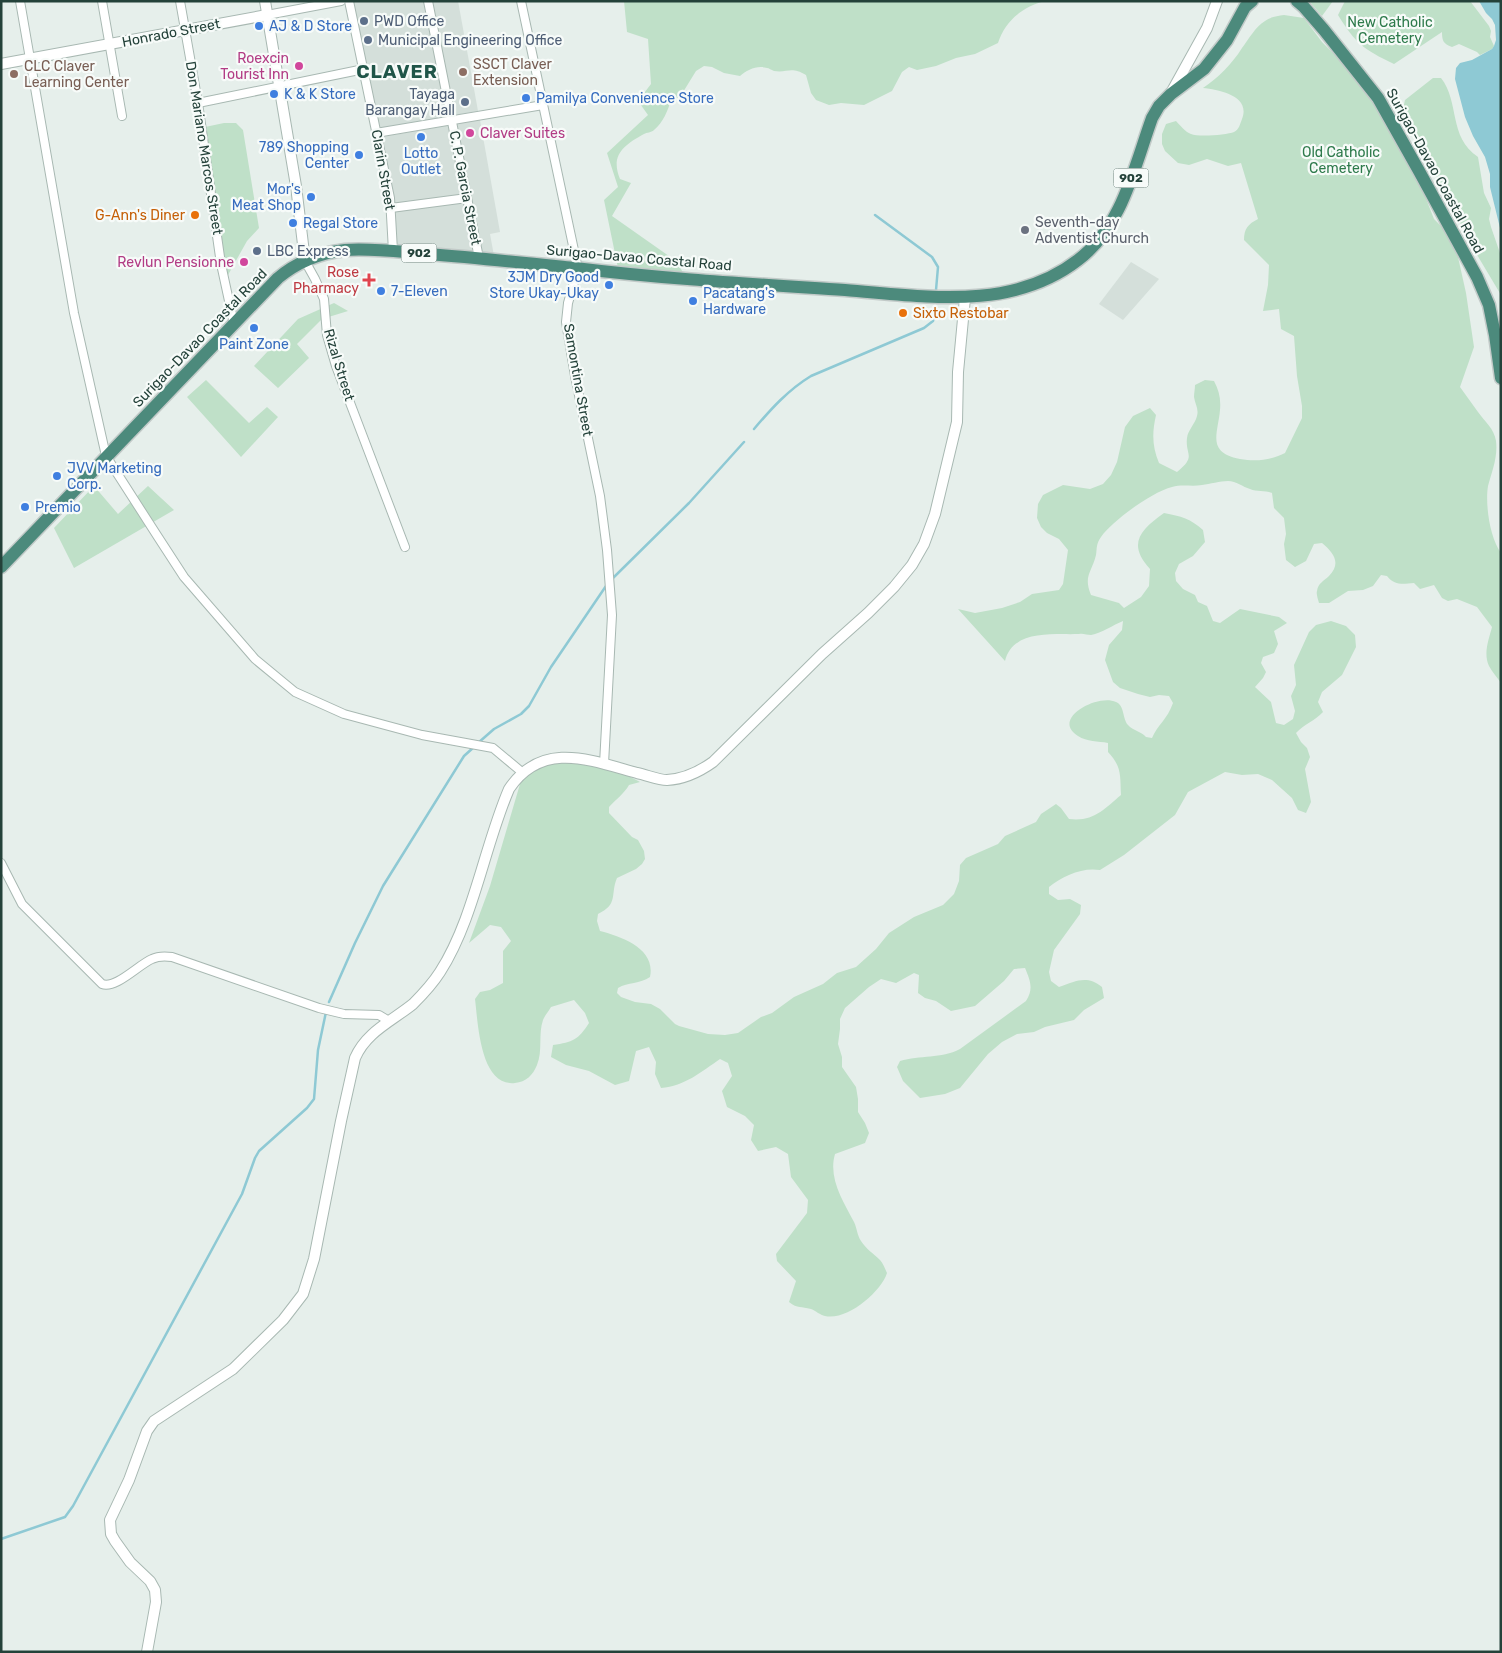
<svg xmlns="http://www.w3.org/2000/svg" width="1502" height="1653" viewBox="0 0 1502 1653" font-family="Rubik,sans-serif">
<rect width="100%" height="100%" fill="#e6efeb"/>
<!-- built -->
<g fill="#d4dfda">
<path d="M353,1H458L478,111L379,128Z"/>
<path d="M480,120L500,232L490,234L494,256L396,247L395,204L382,137Z"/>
<path d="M1131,262L1159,279L1123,320L1099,304Z"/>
</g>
<!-- green -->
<g fill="#bfe0c8">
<path d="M624,1H1046C1023,6 1005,21 998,43L975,54L956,58L936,66L917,70L909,67L902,72L892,91L864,105L841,103L829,105L816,100L811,93L806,75C791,66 788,73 774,71C771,70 769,68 767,68C757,65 747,70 740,76L724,73L712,67L704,66L696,71L680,97L671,100C668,110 663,123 654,130C651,133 647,132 644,134C624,145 610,155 620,179L631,183L612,216L676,261L687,279L619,273L604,200L618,187L607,153L648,115L638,101L651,84L648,39L627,32Z"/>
<path d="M1309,1H1333L1322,16Z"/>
<path d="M1345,1H1470L1489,26L1491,31L1490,37L1494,46L1492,49L1480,55L1477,52L1459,44L1452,47C1443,44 1442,40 1442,32L1394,64C1363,49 1356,44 1338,15Z"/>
<path d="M1284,15L1304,18L1322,42L1343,63L1367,92L1421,186L1434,219L1442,227L1458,257L1466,293L1474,347L1460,387C1466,395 1472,404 1478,412C1485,422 1494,428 1496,441C1498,457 1492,471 1488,486C1485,505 1490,538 1501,553V683C1497,677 1492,672 1489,666C1483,653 1489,639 1492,627L1477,607L1457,599L1448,601L1442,598L1434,585L1420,589L1414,583C1403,584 1395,586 1387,576L1381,575L1373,586L1363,590L1348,591L1329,603H1319C1318,599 1316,594 1317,591C1318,583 1324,581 1329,576C1342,563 1333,552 1322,543L1314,544L1306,561L1295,567L1286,560L1284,544L1286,534L1284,518L1274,508L1272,493C1264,490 1257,492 1250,489C1243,487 1236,481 1228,481C1220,481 1210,484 1202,485C1192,487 1182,484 1172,487C1152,492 1112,521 1101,537C1096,544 1097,548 1096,555C1092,572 1083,576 1091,595L1119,603L1124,608L1141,597L1149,586L1150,569C1127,544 1140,530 1164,513C1181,516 1191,519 1203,530L1205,542L1193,556L1179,564L1175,573L1176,581L1183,589L1195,595L1198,602L1207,606L1213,621L1220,623L1240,609L1279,617L1287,623L1274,631L1278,644L1274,653L1263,657L1261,663L1266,672L1263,678L1255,687L1271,702L1276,723L1284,725L1293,719L1295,711L1291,696L1296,685L1294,665L1309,632L1316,625L1331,621L1346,626L1355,635L1356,647L1342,675L1322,692L1318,702L1323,712C1315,721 1304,724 1296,733L1301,742L1307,748L1310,757L1305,769L1311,802L1306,813L1298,810L1292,798L1272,780L1258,774L1242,775L1225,772L1188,792L1175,815L1124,855L1100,870C1082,867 1063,876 1049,887V894L1058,900L1070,899L1081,905L1080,914L1054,950L1049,972L1051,981L1059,987C1076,981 1087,975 1102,987L1104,998L1084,1010L1074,1020L1045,1027L1034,1032L1017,1034L1002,1042L988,1054L960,1088L945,1094L920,1098L903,1081L897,1067L900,1061C920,1055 941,1059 960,1049L1026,1001C1034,989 1030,980 1025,968L1014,969L1004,981L975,1006L951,1011L936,1001L925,998L918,993L919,975L914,973L896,983L881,979L869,987L845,1008L840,1019V1029L838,1044L842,1057V1067L856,1087L858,1099V1112L865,1123L869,1133L865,1143L835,1154C828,1178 843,1201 854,1222C857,1228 857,1235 861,1241C866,1249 873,1253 880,1260C883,1263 885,1269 887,1273C881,1292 847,1321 825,1316C820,1315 816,1311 811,1309C801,1306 798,1309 789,1302L796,1281L777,1261L776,1254L807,1213L808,1200L791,1177L788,1154L776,1147L758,1151L751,1140L754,1125L745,1116L727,1107L722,1091L732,1076L728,1063L720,1059C701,1072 685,1086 661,1088L655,1074L656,1062L649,1047L636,1051L629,1081L615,1085L589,1071L566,1065L551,1057L553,1045C573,1042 578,1040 589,1023L585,1013L574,1000L551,1007C549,1011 545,1015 543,1020C538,1034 543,1051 537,1065C533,1075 526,1082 515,1083C480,1087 478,1023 475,999L480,992L490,990L503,983V951L511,941L501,927L490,925L469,943L490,886L520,784C540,757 569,760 599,767C614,771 626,774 640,782L629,785C624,794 616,799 609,807V813L632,837L638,840L644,851L645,859L642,864L636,869L617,878C610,894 619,904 598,914L597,921L600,931C623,937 656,949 650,977C640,984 628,982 618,988L617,993L621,997L635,1002L651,1004L660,1009L675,1024L679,1026L708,1034L725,1035L738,1033L761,1017L772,1013L794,997L823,984L837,973L856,967L876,949L889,933L914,917L943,905L954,894L959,881L960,865L966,858L998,844L1005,836L1036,822L1041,814L1056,804L1061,808L1069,819C1094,822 1104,809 1121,795C1120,775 1122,767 1108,752V743C1098,741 1087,742 1078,736C1050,719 1098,693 1116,702C1125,706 1122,718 1128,725C1133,731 1141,731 1146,737L1152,738C1158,724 1167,720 1173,703L1169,696L1159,695L1150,697L1138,694L1120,688L1113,682L1105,660L1109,645L1122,630L1123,621C1113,625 1102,633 1091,635C1087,635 1083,633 1079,634C1054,635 1013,629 1005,661L958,609L975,613L1002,608L1020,602L1032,594L1059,590L1063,584L1068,550L1059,539L1047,533L1041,527L1037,518L1038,504L1043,495L1063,485L1090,489L1103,484L1111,475L1117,462L1125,427L1133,416L1150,408L1156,415C1152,433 1152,446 1159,463L1177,472C1197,456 1185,455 1187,438C1188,430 1195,424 1197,416C1199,409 1195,404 1194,397C1194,393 1195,389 1195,385L1205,380L1214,381C1219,390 1221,399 1220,410C1218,434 1206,452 1240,459C1257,462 1270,460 1285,453L1302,418V406L1297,376L1294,336L1281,329L1279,309L1263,311L1268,285L1269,265L1244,240C1244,229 1248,224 1258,219L1241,163L1228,166L1207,159L1189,165L1178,163L1165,151L1162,144V134L1166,124L1176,121C1180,125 1185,132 1191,134C1198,137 1227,135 1234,132C1239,130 1240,124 1242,119C1251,96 1220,90 1203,88C1218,78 1232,64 1242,48C1249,39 1255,27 1265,21C1270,17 1277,16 1284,15Z"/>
<path d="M1433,78H1441C1460,102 1448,137 1478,157L1484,193L1491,208L1489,219L1491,227L1501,256V295L1467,238L1455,211L1415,138L1412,128L1403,109L1405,100Z"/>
<path d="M224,123H236L243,130L259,228L247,241L228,275L226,271L205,127Z"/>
<path d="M334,303L348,311L322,319L297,344L309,358L278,388L254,366L298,319Z"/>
<path d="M206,380L249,423L267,407L278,417L241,457L187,397Z"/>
<path d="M94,486L118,514L148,486L174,510L74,568L54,528Z"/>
</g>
<!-- water -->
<path fill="#8ec9d4" d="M1479,1H1501V232L1490,187V174L1485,157L1473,136L1465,117L1455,79L1456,68L1460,63L1472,60L1492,49L1494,46L1496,40L1495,25L1492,19L1486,13Z"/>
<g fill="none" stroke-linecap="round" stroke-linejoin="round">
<!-- stream -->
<g stroke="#8ec9d4" stroke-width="2.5">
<path d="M875,215L932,257L938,267L936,290"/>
<path d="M754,429C771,409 788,390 811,376L924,328L933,321L936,307"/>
<path d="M612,579L689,503L744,442"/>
<path d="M478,743L494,729L521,714L529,706L551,667L608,583"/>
<path d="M329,1002L355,943L383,886L464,756L474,747"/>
<path d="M1,1539L65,1517L73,1506L242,1194L255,1158L259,1151L307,1108L314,1099L318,1050L326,1012"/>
</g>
<defs>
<g id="minor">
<path d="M20,1L74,313L106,456L158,537L184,577L255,659L295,692L344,714L422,735L493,748L523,773"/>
<path d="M102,1L122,116"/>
<path d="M180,1L198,103L221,264L234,324"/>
<path d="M349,1L390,198L393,251"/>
<path d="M428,1L479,258"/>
<path d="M521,1L578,269L568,303L566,322L575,376L600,496L607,550L612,615L604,764"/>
<path d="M267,15L341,1"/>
<path d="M198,103L364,69"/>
<path d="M376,133L543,105"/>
<path d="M391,208L467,198"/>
<path d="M305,261L315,279L324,299L327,335L336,366L405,547"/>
<path d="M1,863L22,904L102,984C116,989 138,965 152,959C158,956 165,956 172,957L319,1008L344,1014L379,1015L389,1021"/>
</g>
<g id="tertiary">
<path d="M265,1L296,186L305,261"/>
<path d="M1,64L267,15"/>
<path d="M1171,93L1207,28L1217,1"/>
<path d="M147,1652L156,1602L155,1590L150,1581L130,1562L115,1541L111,1534L110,1520L129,1480L147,1431L154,1421L233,1369L283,1320L303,1294L314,1259L341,1121L355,1058C366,1032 392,1021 413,1004C422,995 433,983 440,972C474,919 484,847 509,789C542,740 590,760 637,773C647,775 658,780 667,780C685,779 699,772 713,762L822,654L868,613L894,587L912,565L924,544L935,514L957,422L958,372L965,298"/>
</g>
<g id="trunk">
<path d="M1297,1L1304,7L1324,30L1378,98L1419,171L1477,277L1489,305L1495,335L1501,378"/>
<path d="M1,567L278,278C297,262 320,253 345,250C373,248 401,252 429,254C478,258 526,263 575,268C665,279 755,284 845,290C923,296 1011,312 1078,260C1122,227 1134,168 1152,118L1159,106L1171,94L1204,69L1227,40L1245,7L1252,1"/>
</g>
</defs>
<!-- minor casing -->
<use href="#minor" stroke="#a8b8b2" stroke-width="10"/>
<!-- tertiary casing -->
<use href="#tertiary" stroke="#a8b8b2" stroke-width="12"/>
<!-- trunk casing -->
<use href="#trunk" stroke="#c2cac8" stroke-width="15"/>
<!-- minor -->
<use href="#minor" stroke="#fff" stroke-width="8"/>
<!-- tertiary -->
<use href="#tertiary" stroke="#fff" stroke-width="10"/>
<!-- trunk -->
<use href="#trunk" stroke="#4c8a7c" stroke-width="12"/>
</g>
<!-- markers -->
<g fill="#5c6f8a" stroke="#f7fbf9" stroke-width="2">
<circle cx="364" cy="21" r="5"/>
<circle cx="368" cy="40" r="5"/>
<circle cx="465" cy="102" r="5"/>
<circle cx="257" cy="251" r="5"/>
</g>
<g fill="#3f7fe0" stroke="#f7fbf9" stroke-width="2">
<circle cx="259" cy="26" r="5"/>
<circle cx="274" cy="94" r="5"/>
<circle cx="526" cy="98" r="5"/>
<circle cx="421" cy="137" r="5"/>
<circle cx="359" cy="155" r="5"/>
<circle cx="311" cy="197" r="5"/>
<circle cx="293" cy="223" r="5"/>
<circle cx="609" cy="285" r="5"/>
<circle cx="381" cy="291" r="5"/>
<circle cx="693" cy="301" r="5"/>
<circle cx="254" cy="328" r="5"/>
<circle cx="57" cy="476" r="5"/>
<circle cx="25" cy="507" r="5"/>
</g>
<g fill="#d1479c" stroke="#f7fbf9" stroke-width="2">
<circle cx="299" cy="66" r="5"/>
<circle cx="470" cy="133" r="5"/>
<circle cx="244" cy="262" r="5"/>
</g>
<g fill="#8d6e63" stroke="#f7fbf9" stroke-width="2">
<circle cx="463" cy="72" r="5"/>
<circle cx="14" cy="74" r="5"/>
</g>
<g fill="#e8710a" stroke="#f7fbf9" stroke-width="2">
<circle cx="195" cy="215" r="5"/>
<circle cx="903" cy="313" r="5"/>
</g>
<circle fill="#6b7280" stroke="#f7fbf9" stroke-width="2" cx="1025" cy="230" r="5"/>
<path fill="#e0444e" stroke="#f7fbf9" stroke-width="2" d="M366.5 272.5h5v5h5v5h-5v5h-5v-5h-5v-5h5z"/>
<g text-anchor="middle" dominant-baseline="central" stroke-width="4.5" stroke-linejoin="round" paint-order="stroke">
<!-- shield labels -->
<g fill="#f7fbf9" stroke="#637a73" stroke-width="1">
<rect x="1113.5" y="168.5" width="35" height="19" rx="4"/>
<rect x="401.5" y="243.5" width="35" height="19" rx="4"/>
</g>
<g font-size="12" font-weight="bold" fill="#24423a">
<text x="1131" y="178">902</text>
<text x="419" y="253">902</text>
</g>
<!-- service labels -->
<g font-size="14" fill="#4e5e75" stroke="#f7fbf9" text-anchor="start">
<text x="374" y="21">PWD Office</text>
<text x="378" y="40">Municipal Engineering Office</text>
<text x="455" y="94" text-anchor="end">Tayaga<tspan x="455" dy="16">Barangay Hall</tspan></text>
<text x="267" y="251">LBC Express</text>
</g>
<!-- park labels -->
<g font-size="14" fill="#2d7a4b" stroke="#f7fbf9">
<text x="1390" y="22">New Catholic<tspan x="1390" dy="16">Cemetery</tspan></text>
<text x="1341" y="152">Old Catholic<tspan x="1341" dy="16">Cemetery</tspan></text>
</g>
<!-- shop labels -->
<g font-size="14" fill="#366cbe" stroke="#f7fbf9" text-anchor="start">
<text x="269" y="26">AJ &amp; D Store</text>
<text x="284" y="94">K &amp; K Store</text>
<text x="536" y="98">Pamilya Convenience Store</text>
<text x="349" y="147" text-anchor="end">789 Shopping<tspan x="349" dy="16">Center</tspan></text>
<text x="421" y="153" text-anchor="middle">Lotto<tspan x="421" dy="16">Outlet</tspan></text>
<text x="301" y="189" text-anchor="end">Mor's<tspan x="301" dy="16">Meat Shop</tspan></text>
<text x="303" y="223">Regal Store</text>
<text x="599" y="277" text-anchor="end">3JM Dry Good<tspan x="599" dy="16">Store Ukay-Ukay</tspan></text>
<text x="391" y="291">7-Eleven</text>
<text x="703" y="293">Pacatang's<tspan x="703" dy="16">Hardware</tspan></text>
<text x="254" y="344" text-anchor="middle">Paint Zone</text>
<text x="67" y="468">JVV Marketing<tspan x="67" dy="16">Corp.</tspan></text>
<text x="35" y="507">Premio</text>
</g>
<!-- street labels -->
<g font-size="14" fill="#24423a" stroke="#f7fbf9">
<text transform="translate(171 33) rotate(-11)">Honrado Street</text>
<text transform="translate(204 148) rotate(81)">Don Mariano Marcos Street</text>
<text transform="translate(383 170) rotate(80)">Clarin Street</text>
<text transform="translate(1435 171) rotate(61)">Surigao-Davao Coastal Road</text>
<text transform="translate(465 188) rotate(79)">C. P. Garcia Street</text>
<text transform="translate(639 258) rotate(5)">Surigao-Davao Coastal Road</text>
<text transform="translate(200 338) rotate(-46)">Surigao-Davao Coastal Road</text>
<text transform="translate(339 365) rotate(73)">Rizal Street</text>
<text transform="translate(578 380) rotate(80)">Samontina Street</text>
</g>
<!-- hotel labels -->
<g font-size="14" fill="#b23c85" stroke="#f7fbf9" text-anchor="end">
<text x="289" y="58">Roexcin<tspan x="289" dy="16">Tourist Inn</tspan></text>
<text x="480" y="133" text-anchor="start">Claver Suites</text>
<text x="234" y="262">Revlun Pensionne</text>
</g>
<!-- education labels -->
<g font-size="14" fill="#785e54" stroke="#f7fbf9" text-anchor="start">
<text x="473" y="64">SSCT Claver<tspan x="473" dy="16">Extension</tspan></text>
<text x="24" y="66">CLC Claver<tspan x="24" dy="16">Learning Center</tspan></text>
</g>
<!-- food labels -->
<g font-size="14" fill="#c56008" stroke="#f7fbf9" text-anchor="end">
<text x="185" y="215">G-Ann's Diner</text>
<text x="913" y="313" text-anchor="start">Sixto Restobar</text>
</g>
<!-- worship labels -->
<g font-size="14" fill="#5b616d" stroke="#f7fbf9" text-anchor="start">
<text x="1035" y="222">Seventh-day<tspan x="1035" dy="16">Adventist Church</tspan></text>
</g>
<!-- health labels -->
<g font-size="14" fill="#be3a42" stroke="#f7fbf9" text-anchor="end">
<text x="359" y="272">Rose<tspan x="359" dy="16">Pharmacy</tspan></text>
</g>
<!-- district labels -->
<g font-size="19" font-weight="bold" letter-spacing="1" fill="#1f5548" stroke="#f7fbf9">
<text x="397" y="71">CLAVER</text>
</g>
</g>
<!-- border -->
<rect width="1502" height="1653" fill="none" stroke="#24423a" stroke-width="5"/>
</svg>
